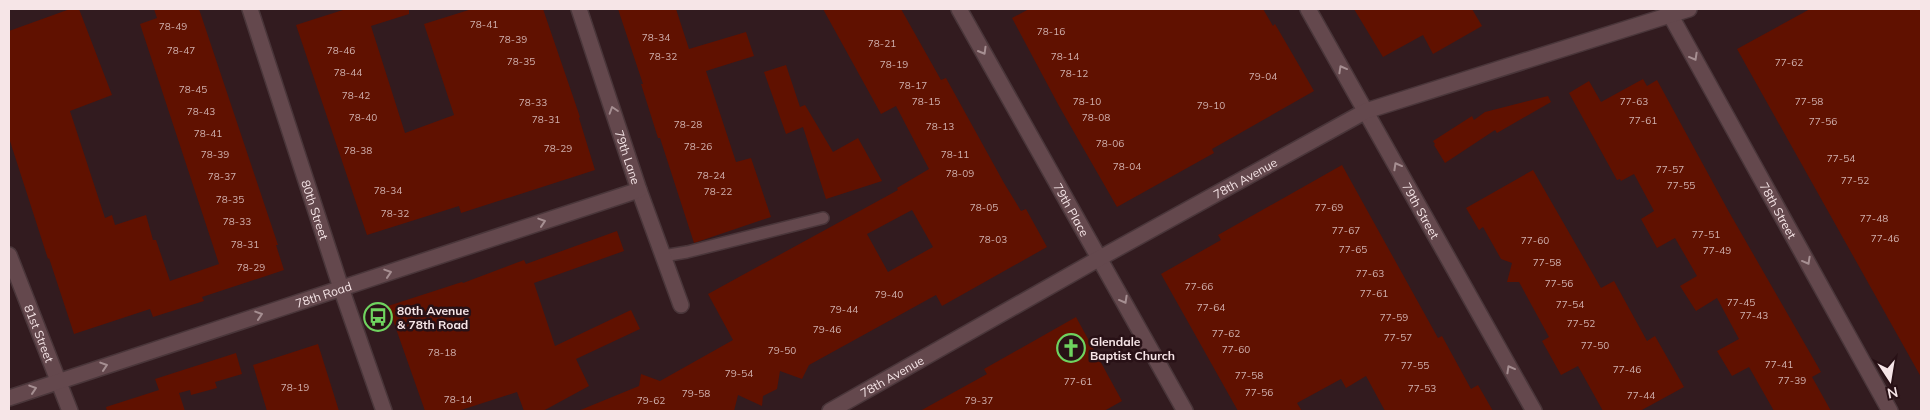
<svg xmlns="http://www.w3.org/2000/svg" width="1930" height="420" viewBox="0 0 1930 420" font-family="Mulish,sans-serif">
<rect width="100%" height="100%" fill="#321b1f"/>
<!-- building -->
<g fill="#601100" fill-rule="evenodd">
<path d="M70,9H79L112,95L70,111L105,218L112,215L115,225L146,215L153,240H156L170,281L219,264L140,24L157,18L154,9H199L278,245H276L284,270L202,297L204,301L153,317L150,309L74,334L49,258L48,259L9,138V31Z"/>
<path d="M346,9H409V14L371,26L405,133L454,115L424,24L472,9H543L580,117L579,118L595,170L461,213L459,206L367,235L296,25Z"/>
<path d="M618,9H676L689,49L746,32L754,56L706,71L736,162L751,158L771,217L694,243L660,138H658L641,84H643Z"/>
<path d="M823,9H901L941,80L946,78L1004,183L1021,211L1026,209L1047,247L942,306L936,295L809,365L802,379L780,371L777,389L763,396L762,406L738,395L734,411H578L639,386L641,374L660,381L733,340L708,294L898,190L897,188L929,169L896,106L881,114ZM912,210L933,247L888,272L867,234Z"/>
<path d="M1029,9H1263L1273,26L1275,24L1314,91L1212,149L1214,153L1117,207L1059,106L1012,18Z"/>
<path d="M1354,9H1472L1482,26L1433,54L1423,35L1383,57Z"/>
<path d="M1810,9H1921V377L1737,49Z"/>
<path d="M786,65L800,107L805,105L833,152L858,138L882,181L826,199L803,127L786,134L764,72Z"/>
<path d="M1643,79L1647,86L1657,80L1729,212L1821,372L1812,377L1831,411H1774L1749,367L1732,376L1717,351L1739,339L1717,298L1696,311L1680,286L1697,276L1675,238L1657,248L1641,219L1654,211L1634,174L1621,181L1620,179L1617,180L1569,93L1589,81L1601,102Z"/>
<path d="M1548,96L1551,102L1497,133L1495,130L1445,163L1434,145L1435,144L1433,141L1472,116L1474,120L1485,112Z"/>
<path d="M1342,165L1438,338L1442,336L1471,389L1478,385L1493,411H1385L1366,376L1346,388L1341,379L1297,403L1302,411H1238L1161,274L1221,240L1218,235Z"/>
<path d="M1533,170L1601,288L1614,281L1647,341L1655,336L1684,387L1640,411H1603L1578,366L1561,375L1542,341L1549,337L1519,282H1507L1512,263L1501,259L1483,227L1479,230L1466,208Z"/>
<path d="M617,231L624,251L534,283L555,346L631,310L640,329L576,359L589,386L543,411H524L517,392L458,411H425L388,306L462,282L463,283L524,260L526,264Z"/>
<path d="M1076,317L1122,401L1104,411H920L987,374L984,369Z"/>
<path d="M318,344L339,411H267L253,365Z"/>
<path d="M236,353L242,374L215,382L217,388L191,395L190,390L179,393L185,411H107L106,407L159,390L155,379Z"/>
</g>
<g fill="none" stroke-linecap="round" stroke-linejoin="round">
<defs>
<path id="lane" d="M663,256L687,252L823,218"/>
<g id="street">
<path id="s1" d="M250,9L341,288L384,411"/>
<path id="s2" d="M579,9L639,190L681,305"/>
<path id="s3" d="M959,9L1185,411"/>
<path id="s4" d="M1308,9L1534,411"/>
<path id="s5" d="M1667,9L1890,411"/>
<path id="s6" d="M9,255L70,411"/>
<path id="s7" d="M9,398L639,190"/>
<path id="s8" d="M830,411L1100,258L1366,111L1689,9"/>
</g>
</defs>
<!-- lane casing -->
<use href="#lane" stroke="#4a363a" stroke-width="14"/>
<!-- street casing -->
<use href="#street" stroke="#4a363a" stroke-width="18"/>
<!-- lane -->
<use href="#lane" stroke="#64484d" stroke-width="11"/>
<!-- street -->
<use href="#street" stroke="#64484d" stroke-width="15"/>
</g>
<!-- one-way arrows -->
<defs><path id="oneway-chevron" d="M-2-3.5L2.5 0L-2 3.5" fill="none" stroke-width="1.6" stroke-linecap="round" stroke-linejoin="round" transform="scale(1.25)"/></defs>
<g stroke="#a68f92">
<use href="#oneway-chevron" transform="translate(983 51) rotate(60)"/>
<use href="#oneway-chevron" transform="translate(1694 57) rotate(61)"/>
<use href="#oneway-chevron" transform="translate(1342 69) rotate(-119)"/>
<use href="#oneway-chevron" transform="translate(613 110) rotate(-108)"/>
<use href="#oneway-chevron" transform="translate(1397 166) rotate(-119)"/>
<use href="#oneway-chevron" transform="translate(542 222) rotate(-18)"/>
<use href="#oneway-chevron" transform="translate(1807 261) rotate(61)"/>
<use href="#oneway-chevron" transform="translate(388 273) rotate(-18)"/>
<use href="#oneway-chevron" transform="translate(1124 300) rotate(61)"/>
<use href="#oneway-chevron" transform="translate(259 315) rotate(-18)"/>
<use href="#oneway-chevron" transform="translate(104 366) rotate(-18)"/>
<use href="#oneway-chevron" transform="translate(1510 369) rotate(-119)"/>
<use href="#oneway-chevron" transform="translate(33 389) rotate(-18)"/>
</g>
<!-- icons -->
<defs>
<symbol id="bus-ring" viewBox="-11 -11 22 22"><circle r="9.5" fill="#281116" stroke="#6fd35f" stroke-width="1.5"/><path d="M-5-6H5V4H4V6H2V4H-2V6H-4V4H-5ZM-3.5-4V0h7V-4ZM-3.5 1.2v1.5H-2V1.2ZM2 1.2v1.5H3.5V1.2Z" fill="#6fd35f"/></symbol>
<symbol id="church-ring" viewBox="-11 -11 22 22"><circle r="9.5" fill="#281116" stroke="#6fd35f" stroke-width="1.5"/><path d="M-1.2-6h2.4v3.5h3.3v2.4h-3.3V6h-2.4V-.1h-3.3v-2.4h3.3Z" fill="#6fd35f"/></symbol>
</defs>
<g fill-rule="evenodd">
<use href="#bus-ring" x="362" y="301" width="32" height="32"/>
<use href="#church-ring" x="1055" y="332" width="32" height="32"/>
</g>
<g text-anchor="middle" dominant-baseline="central" stroke-width="5" stroke-linejoin="round" paint-order="stroke">
<!-- number labels -->
<g font-size="10" fill="#d0b0ad">
<text x="484" y="24">78-41</text>
<text x="173" y="26">78-49</text>
<text x="1051" y="31">78-16</text>
<text x="656" y="37">78-34</text>
<text x="513" y="39">78-39</text>
<text x="882" y="43">78-21</text>
<text x="181" y="50">78-47</text>
<text x="341" y="50">78-46</text>
<text x="663" y="56">78-32</text>
<text x="1065" y="56">78-14</text>
<text x="521" y="61">78-35</text>
<text x="1789" y="62">77-62</text>
<text x="894" y="64">78-19</text>
<text x="348" y="72">78-44</text>
<text x="1074" y="73">78-12</text>
<text x="1263" y="76">79-04</text>
<text x="913" y="85">78-17</text>
<text x="193" y="89">78-45</text>
<text x="356" y="95">78-42</text>
<text x="926" y="101">78-15</text>
<text x="1087" y="101">78-10</text>
<text x="1634" y="101">77-63</text>
<text x="1809" y="101">77-58</text>
<text x="533" y="102">78-33</text>
<text x="1211" y="105">79-10</text>
<text x="201" y="111">78-43</text>
<text x="363" y="117">78-40</text>
<text x="1096" y="117">78-08</text>
<text x="546" y="119">78-31</text>
<text x="1643" y="120">77-61</text>
<text x="1823" y="121">77-56</text>
<text x="688" y="124">78-28</text>
<text x="940" y="126">78-13</text>
<text x="208" y="133">78-41</text>
<text x="1110" y="143">78-06</text>
<text x="698" y="146">78-26</text>
<text x="558" y="148">78-29</text>
<text x="358" y="150">78-38</text>
<text x="215" y="154">78-39</text>
<text x="955" y="154">78-11</text>
<text x="1841" y="158">77-54</text>
<text x="1127" y="166">78-04</text>
<text x="1670" y="169">77-57</text>
<text x="960" y="173">78-09</text>
<text x="711" y="175">78-24</text>
<text x="222" y="176">78-37</text>
<text x="1855" y="180">77-52</text>
<text x="1681" y="185">77-55</text>
<text x="388" y="190">78-34</text>
<text x="718" y="191">78-22</text>
<text x="230" y="199">78-35</text>
<text x="984" y="207">78-05</text>
<text x="1329" y="207">77-69</text>
<text x="395" y="213">78-32</text>
<text x="1874" y="218">77-48</text>
<text x="237" y="221">78-33</text>
<text x="1346" y="230">77-67</text>
<text x="1706" y="234">77-51</text>
<text x="1885" y="238">77-46</text>
<text x="993" y="239">78-03</text>
<text x="1535" y="240">77-60</text>
<text x="245" y="244">78-31</text>
<text x="1353" y="249">77-65</text>
<text x="1717" y="250">77-49</text>
<text x="1547" y="262">77-58</text>
<text x="251" y="267">78-29</text>
<text x="1370" y="273">77-63</text>
<text x="1559" y="283">77-56</text>
<text x="1199" y="286">77-66</text>
<text x="1374" y="293">77-61</text>
<text x="889" y="294">79-40</text>
<text x="1741" y="302">77-45</text>
<text x="1570" y="304">77-54</text>
<text x="1211" y="307">77-64</text>
<text x="844" y="309">79-44</text>
<text x="1754" y="315">77-43</text>
<text x="1394" y="317">77-59</text>
<text x="1581" y="323">77-52</text>
<text x="827" y="329">79-46</text>
<text x="1226" y="333">77-62</text>
<text x="1398" y="337">77-57</text>
<text x="1595" y="345">77-50</text>
<text x="1236" y="349">77-60</text>
<text x="782" y="350">79-50</text>
<text x="442" y="352">78-18</text>
<text x="1779" y="364">77-41</text>
<text x="1415" y="365">77-55</text>
<text x="1627" y="369">77-46</text>
<text x="739" y="373">79-54</text>
<text x="1249" y="375">77-58</text>
<text x="1792" y="380">77-39</text>
<text x="1078" y="381">77-61</text>
<text x="295" y="387">78-19</text>
<text x="1422" y="388">77-53</text>
<text x="1259" y="392">77-56</text>
<text x="696" y="393">79-58</text>
<text x="1641" y="395">77-44</text>
<text x="458" y="399">78-14</text>
<text x="651" y="400">79-62</text>
<text x="979" y="400">79-37</text>
</g>
<!-- street labels -->
<g font-size="12" fill="#f6e5e7" stroke="#281116">
<text stroke="none"><textPath href="#s2" startOffset="156">79th Lane</textPath></text>
<text stroke="none"><textPath href="#s8" startOffset="476">78th Avenue</textPath></text>
<text stroke="none"><textPath href="#s3" startOffset="230">79th Place</textPath></text>
<text stroke="none"><textPath href="#s1" startOffset="211">80th Street</textPath></text>
<text stroke="none"><textPath href="#s4" startOffset="231">79th Street</textPath></text>
<text stroke="none"><textPath href="#s5" startOffset="230">78th Street</textPath></text>
<text stroke="none"><textPath href="#s7" startOffset="331">78th Road</textPath></text>
<text stroke="none"><textPath href="#s6" startOffset="84">81st Street</textPath></text>
<text stroke="none"><textPath href="#s8" startOffset="71">78th Avenue</textPath></text>
</g>
<!-- poi labels -->
<g font-size="12" font-weight="bold" fill="#f6e5e7" stroke="#281116" text-anchor="start">
<text x="397" y="310">80th Avenue<tspan x="397" dy="14">&amp; 78th Road</tspan></text>
<text x="1090" y="341">Glendale<tspan x="1090" dy="14">Baptist Church</tspan></text>
</g>
</g>
<!-- border -->
<rect width="1930" height="420" fill="none" stroke="#f6e5e7" stroke-width="20"/>
<!-- north arrow -->
<g transform="translate(1890 380) rotate(168)" stroke="#281116" stroke-width="4" paint-order="stroke">
<path d="M0-4L9 19L0 12L-9 19Z" fill="#f6e5e7"/>
<text y="-8" font-size="14" font-weight="bold" text-anchor="middle" fill="#f6e5e7">N</text>
</g>
</svg>
